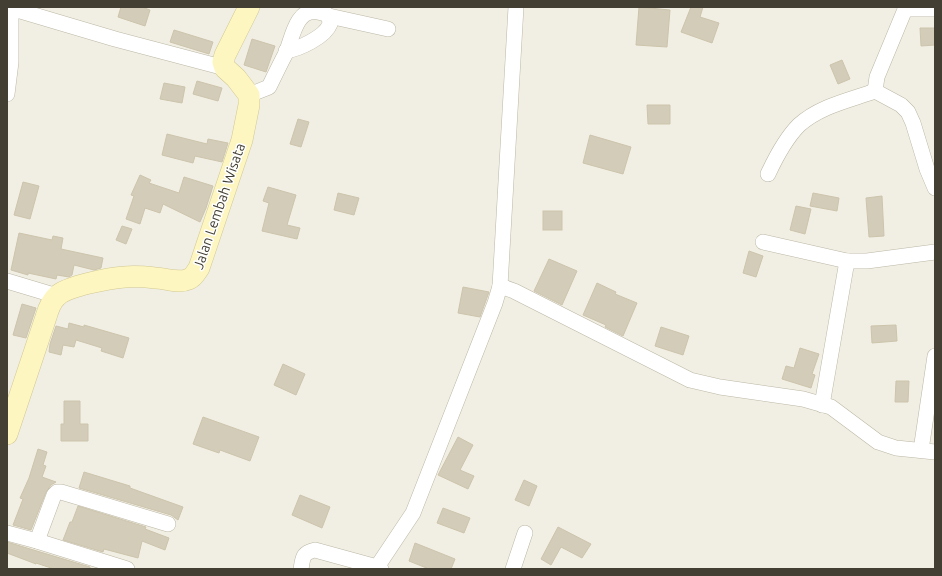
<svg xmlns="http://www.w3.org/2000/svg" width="942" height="576" viewBox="0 0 942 576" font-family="Ubuntu,sans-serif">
<rect width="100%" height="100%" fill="#f1efe3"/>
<!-- building -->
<g fill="#d3ccb8" stroke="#cdc4ac">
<path d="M121,7H142L150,10L145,26L118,17Z"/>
<path d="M639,7L670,10L667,47L636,45Z"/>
<path d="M691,7H703L700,17L719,23L712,43L681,32Z"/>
<path d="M920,28H935V45L921,46Z"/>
<path d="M174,30L213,42L209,54L170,42Z"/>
<path d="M252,39L275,46L266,72L244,65Z"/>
<path d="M842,60L850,79L838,84L830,65Z"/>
<path d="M197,81L222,88L218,101L193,94Z"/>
<path d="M164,83L185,87L182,103L160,99Z"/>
<path d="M647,105H670V124H648Z"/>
<path d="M298,119L309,122L301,147L290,144Z"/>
<path d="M167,134L207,144L208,139L228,143L222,162L195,156L193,163L162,155Z"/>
<path d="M590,135L631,147L623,174L583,163Z"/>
<path d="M140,175L151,180L149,183L179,193L184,177L213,186L206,208L200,222L163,204L160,213L145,208L140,224L126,219L134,196L131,195Z"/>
<path d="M23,182L39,186L30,219L14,215Z"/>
<path d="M268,187L296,195L287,225L300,228L297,239L262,231L269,203L263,201Z"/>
<path d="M338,193L359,198L354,215L334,210Z"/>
<path d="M813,193L839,198L837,211L810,206Z"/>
<path d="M882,196L884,236L869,237L866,198Z"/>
<path d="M796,206L811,209L805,234L790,230Z"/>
<rect x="543" y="211" width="19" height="19"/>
<path d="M122,226L132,229L126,244L116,240Z"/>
<path d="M19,233L52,240L53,236L63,238L61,249L103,258L101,268L94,270L74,265L72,275L69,277L57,275L56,279L28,273V275L11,270Z"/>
<path d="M749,251L763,256L756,277L743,273Z"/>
<path d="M549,259L577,271L562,305L534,291Z"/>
<path d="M597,283L616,292L615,294L637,303L623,336L605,327L606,325L583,315Z"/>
<path d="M463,287L489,292L480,317L458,313Z"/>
<path d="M22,304L36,308L26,338L13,335Z"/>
<path d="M69,323L84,327V325L129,338L123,358L101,351L102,348L76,340L74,347L63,345L61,355L49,352L50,344L56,326L68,329Z"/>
<path d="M896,325L897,341L872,343L871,326Z"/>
<path d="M661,327L689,336L683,355L655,346Z"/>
<path d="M800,348L819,354L812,374L815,375L811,388L782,379L786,366L794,368Z"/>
<path d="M283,364L305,374L296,395L274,385Z"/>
<path d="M896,381H909L908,402H895Z"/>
<path d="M64,401H80V424H88V441H61V424H64Z"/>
<path d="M203,417L259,437L250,461L220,450L219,453L193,444Z"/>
<path d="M458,437L473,445L460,470L474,476L468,489L438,475Z"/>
<path d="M38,449L47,452L43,465L46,466L42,477L56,482L51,485L46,492L31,530L13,525L23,499L20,498L29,478Z"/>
<path d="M84,472L130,486V488L183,507L178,520L171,515L79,488Z"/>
<path d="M524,480L537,486L529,506L515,500Z"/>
<path d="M300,495L330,507L322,528L292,515Z"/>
<path d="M78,506L146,527L145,529L169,538L165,550L142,541L138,558L104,549L103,552L63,540L70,522H72Z"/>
<path d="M443,508L470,518L464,533L437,523Z"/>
<path d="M558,527L591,544L582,558L561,547L551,565L541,559Z"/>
<path d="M7,542L90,567V569H54L36,563V564L7,553Z"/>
<path d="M415,543L455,559L451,569H429L409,561Z"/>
</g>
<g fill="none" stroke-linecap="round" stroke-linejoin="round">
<defs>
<g id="street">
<path d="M7,7L115,39L225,68"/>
<path d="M906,7L877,77L875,91L901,105L908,112L913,123L927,169L935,188"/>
<path d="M906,9H935"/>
<path d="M286,51C299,49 325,37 330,24L329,16"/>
<path d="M7,94L11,62V9"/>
<path d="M249,95L269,87C275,75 280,64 286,53C292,39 296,8 317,12C322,13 325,13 329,16L388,29"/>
<path d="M768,174C775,159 787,137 799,125C820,106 850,100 875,91"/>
<path d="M763,242L847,261H867L935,252"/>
<path d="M7,281L57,296"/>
<path d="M500,286L514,291L690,380L720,387L803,399L831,407L878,442L896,448L935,452"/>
<path d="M822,405L847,261"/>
<path d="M921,450L935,356"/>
<path d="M7,533L37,541L127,569"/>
<path d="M37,541L54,495L57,492H61L168,524"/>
<path d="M301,569C303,558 302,553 315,550L377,567"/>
<path d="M381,569L377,567L413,513L495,303L500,286L516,7"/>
<path d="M513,569L525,533"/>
</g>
<path id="secondary" d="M7,434L46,317C48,310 51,301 57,296C67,286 110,278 125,277C135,276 146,277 155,278C166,278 178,284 189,279C194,277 196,272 199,268L242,140L249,105V95L236,78L225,68L223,62L225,55L249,7"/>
</defs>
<!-- street casing -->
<use href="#street" stroke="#bcb7a6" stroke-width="16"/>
<!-- secondary casing -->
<use href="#secondary" stroke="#d1c893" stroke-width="22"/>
<!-- street -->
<use href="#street" stroke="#fff" stroke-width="15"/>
<!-- secondary -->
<use href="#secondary" stroke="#fef6c0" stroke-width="21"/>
</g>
<g text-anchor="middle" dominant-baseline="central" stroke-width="3" stroke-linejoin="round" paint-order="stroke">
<!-- street labels -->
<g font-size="14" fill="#433f33" stroke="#fff">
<text transform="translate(219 206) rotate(-71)">Jalan Lembah Wisata</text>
</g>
</g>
<!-- border -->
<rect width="942" height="576" fill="none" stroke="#433f33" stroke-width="16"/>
</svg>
